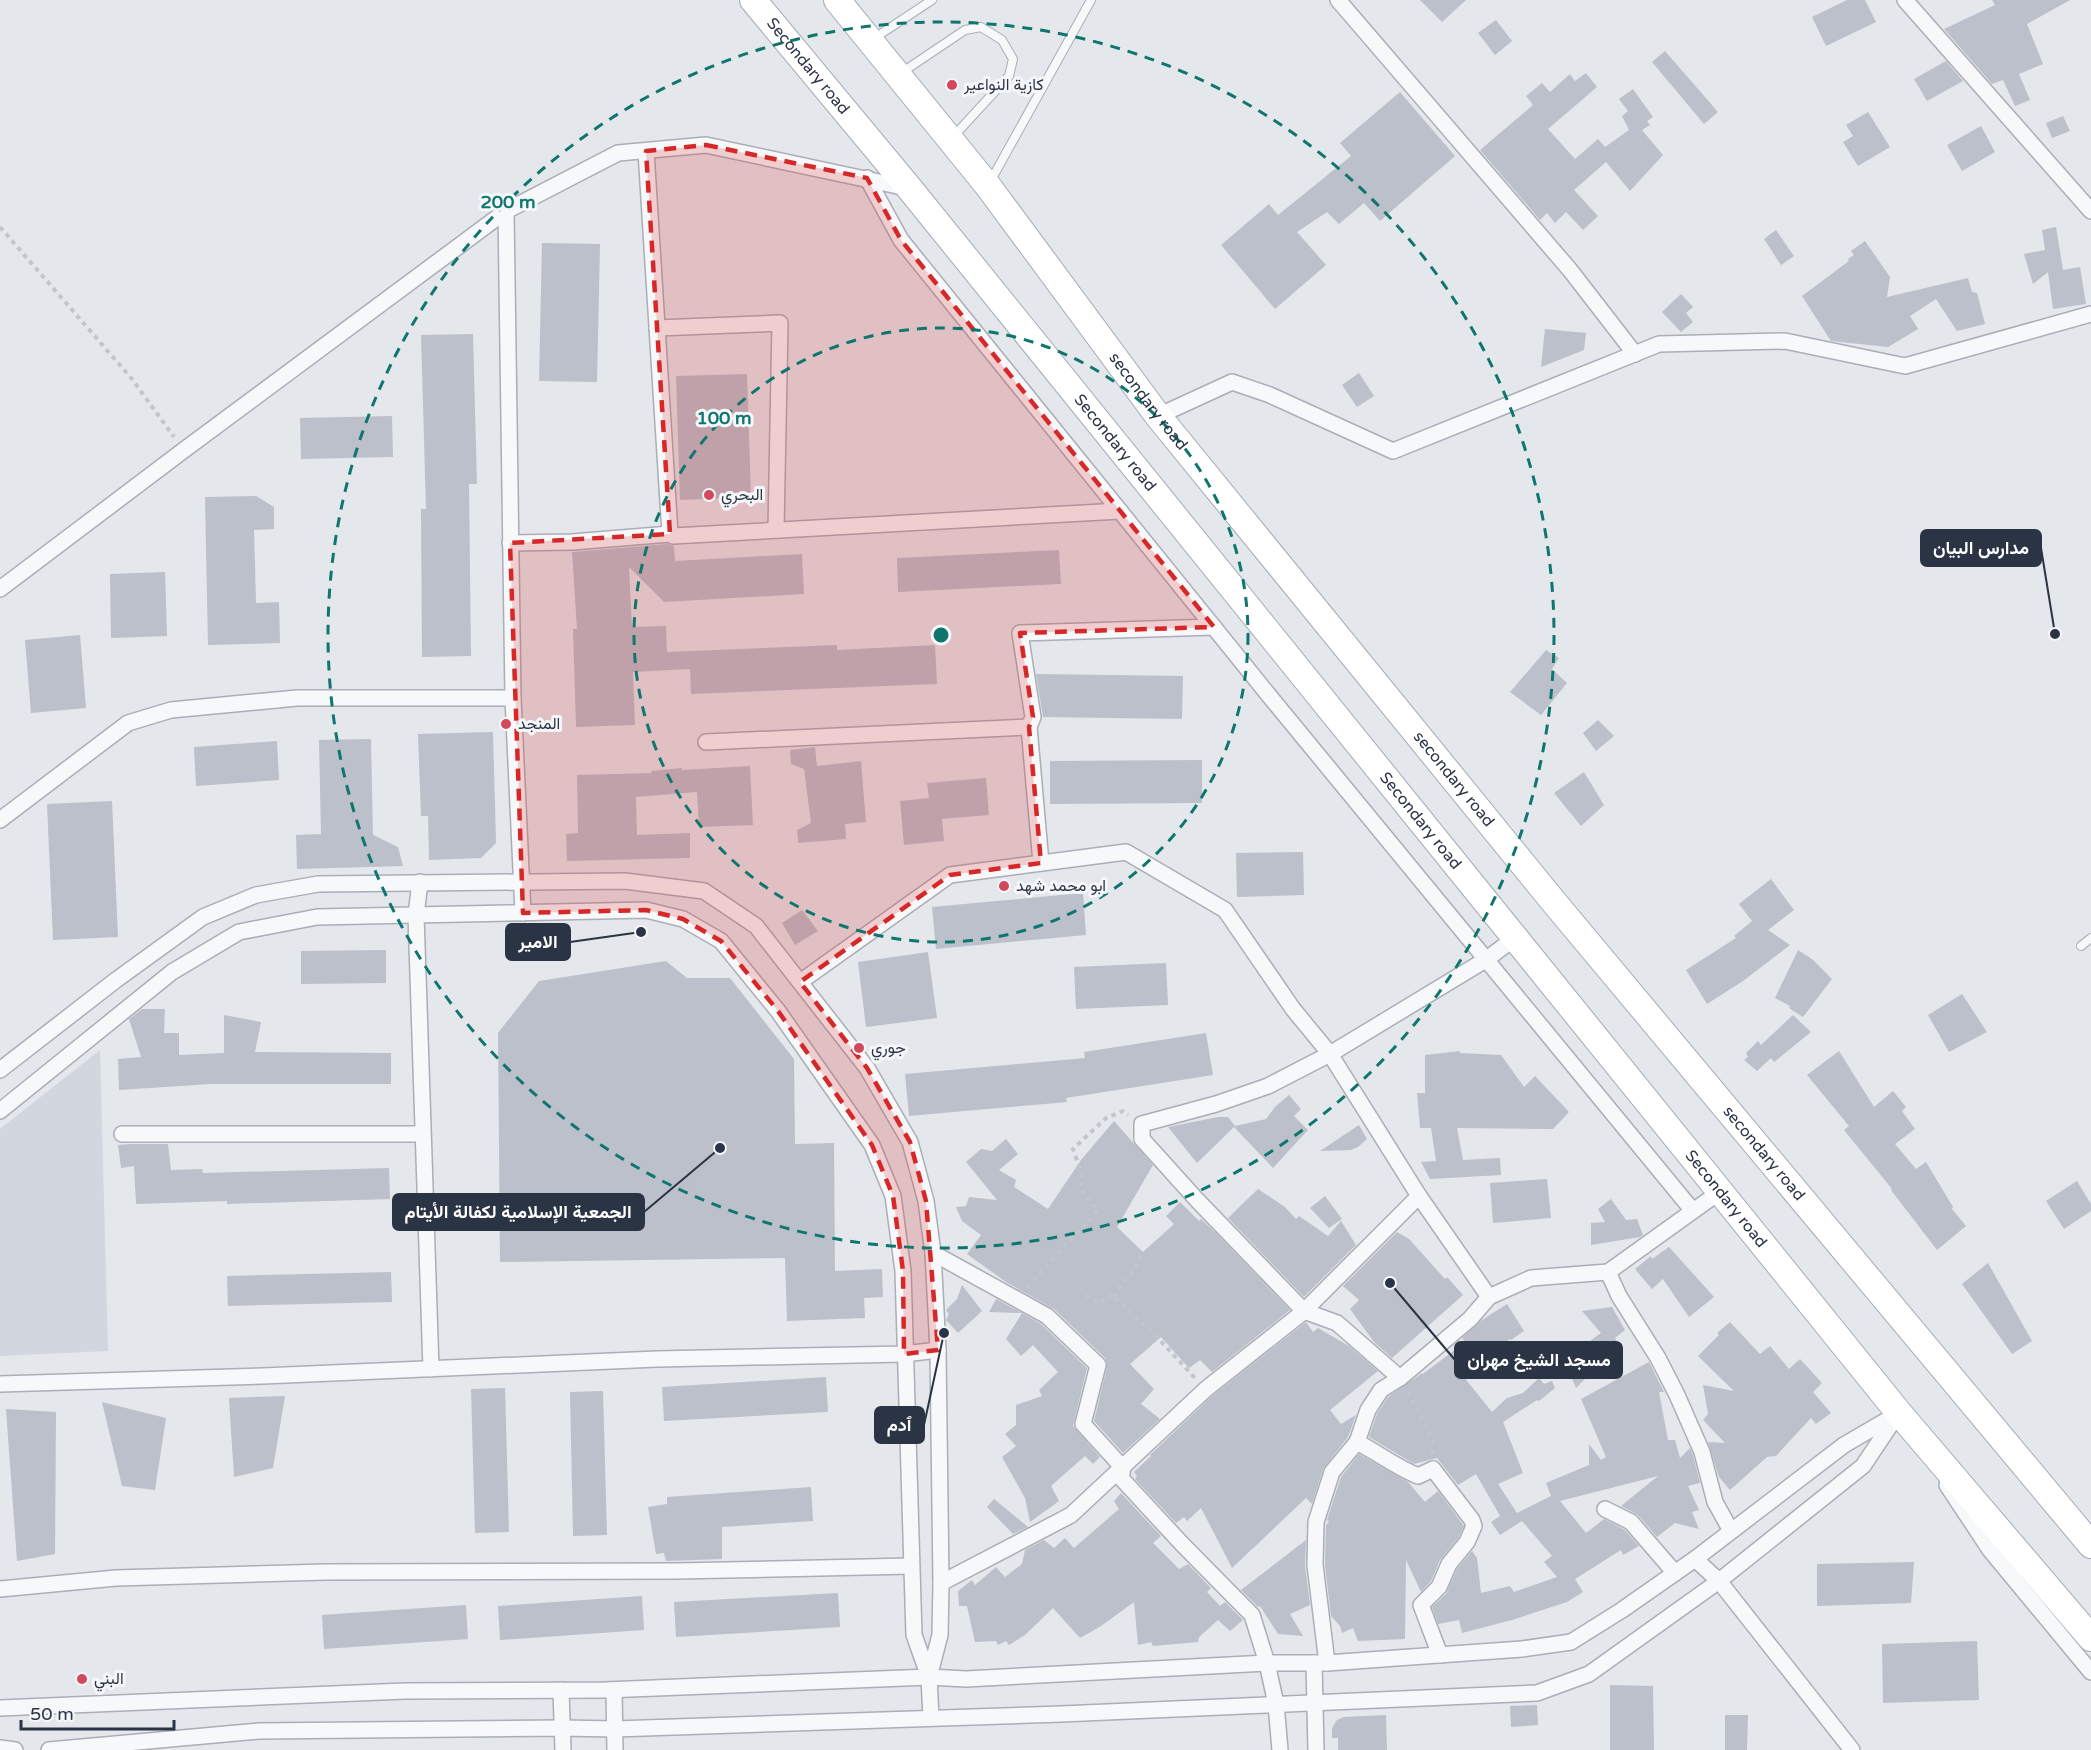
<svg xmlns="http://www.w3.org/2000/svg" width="2091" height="1750" viewBox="0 0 2091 1750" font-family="'Varela Round',Vazirmatn,sans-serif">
<rect width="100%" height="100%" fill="#e4e7ec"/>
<!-- built -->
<path fill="#d2d6de" d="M100,1050L108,1351L0,1356V1129Z"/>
<!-- building -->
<g fill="#bbc0ca">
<path d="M1420,0H1466L1442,22Z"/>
<path d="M1847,0H1865L1876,22L1826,46L1812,17Z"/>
<path d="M1992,0H2070L2027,24L2043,64L2019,74L2030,100L2015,106L2003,80L1992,84L1944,29L1995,5Z"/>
<path d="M1496,20L1512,41L1495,55L1478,33Z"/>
<path d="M1665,51L1718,112L1704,124L1652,62Z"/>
<path d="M1946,61L1963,81L1927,101L1914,79Z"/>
<path d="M1586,73L1597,87L1548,129L1575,159L1598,139L1605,147L1629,130L1622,116L1628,111L1619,99L1633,89L1653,117L1647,121L1650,125L1642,130L1663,155L1630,191L1606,162L1574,190L1598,216L1583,230L1566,212L1555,223L1547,213L1540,220L1480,150L1533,105L1526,96L1542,83L1550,92L1570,74L1575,81Z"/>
<path d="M1400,92L1455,156L1380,221L1364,203L1339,224L1327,212L1297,232L1326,265L1275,309L1221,245L1269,204L1278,215L1351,156L1340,143Z"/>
<path d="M1868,112L1890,147L1858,166L1843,142L1853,136L1846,125Z"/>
<path d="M2063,116L2070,131L2052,138L2046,123Z"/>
<path d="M1981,126L1995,152L1962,171L1947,145Z"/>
<path d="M2056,227L2063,270L2080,267L2086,304L2053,309L2048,272L2033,284L2024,254L2045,250L2042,230Z"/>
<path d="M1776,230L1794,256L1781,265L1764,239Z"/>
<path d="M1865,241L1890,277L1887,297L1968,278L1972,292L1977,293L1985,324L1957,331L1936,299L1910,316L1918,329L1888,347L1831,341L1802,296L1849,261L1848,259L1854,255L1851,251Z"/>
<path d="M542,243L600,244L597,382L539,381Z"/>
<path d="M1681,294L1693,307L1686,313L1693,322L1681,332L1662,312Z"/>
<path d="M1545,329L1586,333L1584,350L1541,367Z"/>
<path d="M473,334L477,484H469L471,656L422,657L421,509H426L421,335Z"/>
<path d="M1359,373L1374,396L1357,407L1342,385Z"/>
<path d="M747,374L751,497L680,500L676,376Z"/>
<path d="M392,416L393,457L301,459L300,418Z"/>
<path d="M256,496L274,507V529L254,530L256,603L279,602L280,643L208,645L205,497Z"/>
<path d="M667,544L674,546L675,561L802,554L804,594L664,602L629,567L632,627L666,626L667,652L837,645V650L935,645L937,684L691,694L690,669L633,672L635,725L576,727L573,629H577L572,552Z"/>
<path d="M1059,550L1061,584L898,592L897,558Z"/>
<path d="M165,572L167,636L111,638L110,574Z"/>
<path d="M80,635L86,708L31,713L25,640Z"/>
<path d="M1546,650L1559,658L1552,669L1567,683L1541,715L1510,692Z"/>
<path d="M1036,674L1183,676L1182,719L1043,717Z"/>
<path d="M1598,720L1614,736L1596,751L1583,733Z"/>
<path d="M493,732L496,843L481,858L429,860L428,816H421L418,734Z"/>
<path d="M371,739L373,835L398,847L403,866L297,869L296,835L321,834L319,740Z"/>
<path d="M277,741L279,780L196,786L194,747Z"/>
<path d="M815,747L817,766L861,761L866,822L845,824L846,839L798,843L797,830L811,823L804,769L791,764L790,750Z"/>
<path d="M1202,760V803L1050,804V761Z"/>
<path d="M750,766L753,825L699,827L697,792L636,797L637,835L690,833V858L567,861L566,834L578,833L577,775L652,773L651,771L682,768V770Z"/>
<path d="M1584,772L1604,805L1581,826L1554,793Z"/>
<path d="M986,778L989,815L942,819L944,841L904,845L900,801L929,798L927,783Z"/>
<path d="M112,801L118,937L53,940L47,804Z"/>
<path d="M1303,852L1304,895L1237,897L1236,853Z"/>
<path d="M1771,879L1794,910L1768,930L1790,945L1743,981L1707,1004L1686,970L1736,938L1734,936L1752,921L1739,904Z"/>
<path d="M1083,893L1086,935L936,949L932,907Z"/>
<path d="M802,910L818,931L795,945L782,923Z"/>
<path d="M386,950V983L301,984V951Z"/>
<path d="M1798,950L1812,959L1832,979L1803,1017L1789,1008L1790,1006L1775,998Z"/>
<path d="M928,952L937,1018L866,1027L858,962Z"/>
<path d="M666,961L687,978H730L794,1059L795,1144L834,1143L835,1271L882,1269L883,1297L864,1298L865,1318L787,1321L785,1258L500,1262L498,1033L539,981Z"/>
<path d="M1166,963L1168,1005L1076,1009L1074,967Z"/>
<path d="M1962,994L1987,1032L1949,1052L1928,1015Z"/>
<path d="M142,1009H165L164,1033H179V1055L224,1053V1015L261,1022L255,1052L391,1053V1084H211L119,1090L118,1059L141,1057L129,1019Z"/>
<path d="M1793,1015L1811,1032L1774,1062L1771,1058L1757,1071L1744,1060L1748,1057L1746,1053L1758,1041L1761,1045Z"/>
<path d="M1206,1033L1213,1075L1066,1098L1067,1102L909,1116L905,1074L1085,1058L1084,1052Z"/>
<path d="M1460,1051V1053L1501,1055L1524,1087L1535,1076L1569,1112L1553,1129L1457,1128L1463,1160L1500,1158L1501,1175L1430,1179L1421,1162L1436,1161L1431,1128H1420L1417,1093H1425V1055Z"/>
<path d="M1839,1051L1874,1107L1893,1091L1906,1107L1902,1111L1915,1129L1895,1144L1916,1169L1926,1162L1953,1207L1952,1209L1966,1226L1937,1250L1891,1190L1892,1189L1844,1130L1849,1126L1807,1075Z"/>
<path d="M1289,1095L1301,1109L1294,1116L1308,1130L1273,1168L1234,1127L1197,1163L1168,1127L1218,1117H1228L1235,1126L1266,1119L1275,1107Z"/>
<path d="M1114,1121L1153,1165L1117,1227L1143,1252L1174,1224L1166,1216L1180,1202L1199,1221L1201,1219L1214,1231L1290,1310L1212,1372L1200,1360L1189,1368L1161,1337L1130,1364L1154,1389L1141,1404L1160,1419L1123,1453L1094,1421L1107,1367L1105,1358L1054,1309L1006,1282L967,1254L981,1235L962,1221L956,1207L966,1206L969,1197L997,1200L966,1162L981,1149L992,1151L1006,1139L1018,1154L999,1170L1016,1180L1014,1187L1048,1209L1081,1160Z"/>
<path d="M1359,1125L1367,1139L1358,1147L1351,1150L1320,1151Z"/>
<path d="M131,1144H168L171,1170L202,1169L203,1173L389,1168L390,1199L227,1204V1201L136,1204L134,1166L121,1168L118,1145Z"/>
<path d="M1547,1179L1551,1218L1493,1223L1490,1183Z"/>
<path d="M2077,1181L2091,1204V1211L2064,1229L2046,1201Z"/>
<path d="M1258,1189L1285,1207L1296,1219L1299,1216L1328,1236L1341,1221L1356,1245L1304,1297L1228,1218Z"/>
<path d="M1325,1196L1342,1219L1329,1228L1310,1208Z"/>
<path d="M1611,1199L1626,1220L1637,1219L1643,1235L1640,1237L1591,1245V1223L1605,1222L1598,1209Z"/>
<path d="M1397,1232L1409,1239L1445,1279L1447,1277L1463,1295L1392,1358L1374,1342L1350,1309L1359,1300L1343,1286Z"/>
<path d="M1669,1247L1714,1297L1689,1317L1663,1279L1652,1289L1635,1269L1651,1256L1652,1259Z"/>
<path d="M1988,1263L2032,1341L2012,1354L1962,1284Z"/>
<path d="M391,1272L392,1302L228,1306L227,1276Z"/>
<path d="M962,1285L982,1311L958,1333L946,1320L949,1314L946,1310L957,1299Z"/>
<path d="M996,1299L1022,1313L989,1312Z"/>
<path d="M1507,1304L1524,1331L1511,1340L1510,1339L1463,1376L1492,1412L1507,1398L1523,1393L1539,1378L1544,1384L1552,1381L1555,1388L1539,1401L1537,1400L1503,1422L1523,1473L1498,1484L1517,1513L1551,1496L1546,1483L1589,1465V1444L1601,1460L1606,1457L1581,1399L1649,1362L1664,1392H1659L1668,1440H1675L1680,1458L1690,1448L1693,1455L1700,1483L1688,1486L1699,1510L1692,1512L1699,1529L1675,1523L1657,1537L1638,1515L1621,1506L1658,1476L1560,1501L1586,1533L1604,1519L1625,1530L1639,1546L1623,1555L1621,1550L1575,1579L1583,1592L1567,1602L1512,1620L1462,1633L1459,1620L1438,1624L1432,1607L1446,1594L1457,1569L1472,1551L1477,1558L1481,1593L1510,1586L1514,1592L1557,1577L1544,1562L1552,1556L1522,1521L1500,1535L1491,1522L1500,1516L1476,1474L1458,1485L1437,1458L1414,1464L1369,1437L1377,1414L1388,1397L1418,1376L1422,1373L1423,1374L1465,1342L1462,1338L1482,1320Z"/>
<path d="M1612,1307L1625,1330L1615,1338L1619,1345L1576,1388L1566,1365L1586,1344L1601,1333L1582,1311Z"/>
<path d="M1022,1313L1041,1324L1087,1368L1073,1426L1100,1457L1093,1464L1085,1456L1051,1486L1059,1501L1030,1522L1025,1498L1002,1457L1016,1446L1005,1434L1016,1425V1405L1042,1396L1039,1390L1058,1372L1033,1345L1021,1356L1006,1339Z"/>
<path d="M1306,1322L1313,1332L1318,1328L1349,1346L1378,1371L1330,1410L1341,1424L1356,1415L1348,1437L1323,1469L1312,1504L1306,1498L1232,1568L1201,1508L1187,1521L1184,1517L1176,1523L1135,1479L1137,1476L1134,1472L1151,1456L1150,1455L1212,1396Z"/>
<path d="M1730,1322L1760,1354L1770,1346L1789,1369L1800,1359L1822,1383L1813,1392L1831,1413L1816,1424L1811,1418L1776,1456L1767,1457L1730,1490L1719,1477L1708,1442L1725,1443L1703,1420L1708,1414L1703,1385L1734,1391L1698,1356L1719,1335L1717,1333Z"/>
<path d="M826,1377L828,1412L664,1421L662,1387Z"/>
<path d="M505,1388L509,1532L475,1533L471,1389Z"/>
<path d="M603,1391L607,1535L573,1536L570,1392Z"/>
<path d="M285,1396L273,1468L234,1477L229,1398Z"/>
<path d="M102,1402L166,1418L155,1490L122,1486Z"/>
<path d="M6,1409L56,1412L55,1554L17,1561Z"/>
<path d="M1359,1454L1408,1482L1425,1502L1438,1491L1464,1526L1459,1537L1440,1560L1431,1581L1421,1592L1406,1560L1405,1639L1358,1641L1353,1628L1342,1633L1340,1626L1331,1616L1325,1565L1326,1525L1329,1522L1327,1520L1341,1477Z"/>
<path d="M811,1487L813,1521L722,1527V1559L666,1561L664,1553L656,1554L648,1507L667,1504V1497Z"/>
<path d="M1121,1493L1161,1536L1153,1543L1179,1569L1188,1564L1211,1588L1207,1592L1220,1606L1225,1602L1243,1620L1230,1631L1218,1620L1199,1637L1198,1642L1153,1646L1151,1642L1138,1645L1134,1602L1101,1626L1080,1638L1053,1608L1025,1635L1009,1645L1006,1641L998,1645L996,1641L975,1642L967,1606H959L958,1591L972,1580L975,1585L996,1567L1005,1577L1022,1564L1025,1550L1044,1540L1054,1548L1065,1538L1074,1548L1119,1509L1114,1501Z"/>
<path d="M994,1499L1028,1527L1013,1534L987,1507Z"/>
<path d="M1306,1540L1305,1566L1310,1605L1290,1614L1303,1636L1278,1634L1260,1606L1258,1607L1241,1590Z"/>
<path d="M1914,1562L1911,1603L1817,1606V1564Z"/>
<path d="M838,1593L840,1627L676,1637L674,1602Z"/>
<path d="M642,1596L644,1630L500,1640L498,1606Z"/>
<path d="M466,1605L468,1639L324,1649L322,1615Z"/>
<path d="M1977,1641L1979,1700L1883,1703L1882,1644Z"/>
<path d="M1610,1685L1653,1686L1654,1750H1610Z"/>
<path d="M1537,1705L1538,1725L1511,1727L1510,1706Z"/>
<path d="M1386,1715L1387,1750H1338V1738H1332V1728L1337,1720L1344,1717Z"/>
<path d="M1725,1715H1748L1747,1750H1725Z"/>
</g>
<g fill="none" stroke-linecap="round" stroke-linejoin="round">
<defs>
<g id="lane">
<path d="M873,39L932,0"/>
<path d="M901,73L965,30L981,27L1002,40L1013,59L1009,76L953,137"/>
<path d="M990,182L1091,0"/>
<path d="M2081,946L2091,938"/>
</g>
<g id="street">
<path d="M1338,0L1570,270L1635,354"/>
<path d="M1905,0L2091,211"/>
<path d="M646,151L670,534"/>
<path d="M867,178L901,240L1271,698L1693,1211L1721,1191"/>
<path d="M506,211L513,698L523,913"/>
<path d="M657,328L780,323L776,529"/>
<path d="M1158,416L1232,382L1270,395L1393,451L1659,344L1785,341L1905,366L2091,314"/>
<path d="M510,543L572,542L670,534L673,536L1120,511"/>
<path d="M0,589L184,450L506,211L618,153L706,145L907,188"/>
<path d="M706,742L1029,727"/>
<path d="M0,820L128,723L171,710L297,698H513"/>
<path d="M1041,863L1029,727L1033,717L1020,633L1214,627"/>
<path d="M420,882L416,915L431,1369"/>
<path d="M800,982L950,875L1126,852L1225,910L1293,1009L1330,1054L1487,959L1516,937"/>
<path d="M0,1070L116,980L203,917L256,895L318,884L625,881L704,891L756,926L867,1068L910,1142L926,1201L933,1253L938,1350L941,1583L940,1635L929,1677L931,1718"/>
<path d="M0,1111L172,972L239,932L317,917L646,910L683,919L721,941L778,1011L872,1145L893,1196L903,1271L914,1635L929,1677"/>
<path d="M122,1134H423"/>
<path d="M1419,1196L1489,1297"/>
<path d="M933,1253L1047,1316L1098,1365L1083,1424L1123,1468L1121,1478L1182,1544L1252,1615L1267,1663L1276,1704L1280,1750"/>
<path d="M1608,1272L1619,1296L1658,1358L1677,1395L1702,1452L1715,1502L1731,1531"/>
<path d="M0,1384L263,1376L657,1359L904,1354L938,1350"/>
<path d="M1357,1442C1378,1453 1396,1467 1418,1476L1433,1469L1472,1520L1474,1526L1467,1542L1449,1564L1439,1587L1421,1605L1440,1655"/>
<path d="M1947,1485L1990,1550L2091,1672"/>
<path d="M1605,1509L1631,1522L1675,1573"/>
<path d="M1695,1559L1719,1581L1852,1750"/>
<path d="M941,1583L1071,1515L1206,1389L1302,1313L1419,1196L1330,1054L1268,1086L1216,1104L1142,1124V1139L1197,1200L1304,1311L1337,1323L1400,1378"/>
<path d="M0,1589L116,1578L326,1572L676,1571L911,1566"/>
<path d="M1314,1663L1316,1750"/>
<path d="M1327,1663L1315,1565L1316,1522L1332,1472L1357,1442L1368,1410L1381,1390L1400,1378L1470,1319L1489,1297L1531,1278L1608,1272L1693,1211"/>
<path d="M561,1690L563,1750"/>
<path d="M614,1690L615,1750"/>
<path d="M0,1708L405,1691L605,1690L929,1677L966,1679L1267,1663H1327L1522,1649L1571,1642L1622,1610L1695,1559L1844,1445L1899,1413"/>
<path d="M0,1748L15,1750"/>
<path d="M49,1750L259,1731L562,1728L615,1729L1061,1714L1537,1693L1589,1674L1719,1581L1863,1466L1897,1415"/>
</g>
<g id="primary">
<path id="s1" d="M753,0L910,189L1899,1413L2091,1638"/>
<path id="s2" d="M837,0L988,186L1158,416L1553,901L2091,1545"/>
</g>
</defs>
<!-- lane casing -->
<use href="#lane" stroke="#a9aeb7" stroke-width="10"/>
<!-- street casing -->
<use href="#street" stroke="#a9aeb7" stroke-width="18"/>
<!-- primary casing -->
<use href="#primary" stroke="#a3abb8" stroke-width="28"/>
<!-- path -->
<g stroke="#c2c5cb" stroke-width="4" stroke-dasharray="4.5 4.5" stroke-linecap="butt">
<path d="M0,227L132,379L174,437"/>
<path d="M1027,1287L1098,1210L1080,1188L1082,1175L1073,1149L1106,1118L1123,1111L1128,1115"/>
<path d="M1086,1295L1098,1304L1111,1295L1114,1297L1158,1338L1195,1378"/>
<path d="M1114,1297C1120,1285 1136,1271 1138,1259L1143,1255"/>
<path d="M1408,1392L1433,1441V1454"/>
</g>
<!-- lane -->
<use href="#lane" stroke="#f7f8fa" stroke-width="8"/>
<!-- street -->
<use href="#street" stroke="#f7f8fa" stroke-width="15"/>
<!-- primary -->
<use href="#primary" stroke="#fff" stroke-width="26"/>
</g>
<!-- marked area -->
<path fill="#d62828" fill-opacity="0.2" stroke="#d62828" stroke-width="4.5" stroke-dasharray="12 8" stroke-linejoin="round" d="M706,145L867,178L901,240L1214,627L1020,633L1033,717L1029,727L1041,863L950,875L800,982L867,1068L910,1142L926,1201L938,1350L904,1354L903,1271L893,1196L872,1145L778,1011L721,941L683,919L646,910L523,913L510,543L670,534L646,151Z"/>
<!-- distance rings -->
<g fill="none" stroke="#0f766e" stroke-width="3" stroke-dasharray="10 8">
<circle cx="941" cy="635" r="307"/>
<circle cx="941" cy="635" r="613"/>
</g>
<!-- markers -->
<g fill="#d1495b" stroke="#f4f6f9" stroke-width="2">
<circle cx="952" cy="85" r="6"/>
<circle cx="709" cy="495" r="6"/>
<circle cx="506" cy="724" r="6"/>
<circle cx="1004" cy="886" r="6"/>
<circle cx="859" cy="1048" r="6"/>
<circle cx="82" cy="1679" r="6"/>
</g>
<g text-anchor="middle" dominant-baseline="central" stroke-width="6" stroke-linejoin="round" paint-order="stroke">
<!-- street labels -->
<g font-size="16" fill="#2b3445" stroke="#f4f6f9">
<text stroke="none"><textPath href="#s1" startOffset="86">Secondary road</textPath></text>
<text stroke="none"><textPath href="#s2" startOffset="508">secondary road</textPath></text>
<text stroke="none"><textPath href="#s1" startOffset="572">Secondary road</textPath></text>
<text stroke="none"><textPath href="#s2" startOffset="994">secondary road</textPath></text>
<text stroke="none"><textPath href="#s1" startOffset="1058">Secondary road</textPath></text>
<text stroke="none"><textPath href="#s2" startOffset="1480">secondary road</textPath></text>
<text stroke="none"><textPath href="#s1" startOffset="1544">Secondary road</textPath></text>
</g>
<!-- poi labels -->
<g font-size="16" fill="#2b3445" stroke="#f4f6f9" text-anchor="start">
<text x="964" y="85">كازية النواعير</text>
<text x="721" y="495">البحري</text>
<text x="518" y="724">المنجد</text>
<text x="1016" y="886">ابو محمد شهد</text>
<text x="871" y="1048">جوري</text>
<text x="94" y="1679">البني</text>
</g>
</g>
<circle cx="941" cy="635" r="9" fill="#0f766e" stroke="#f4f6f9" stroke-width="3"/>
<g font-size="18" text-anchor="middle" font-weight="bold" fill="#0f766e" stroke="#f4f6f9" stroke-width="6" stroke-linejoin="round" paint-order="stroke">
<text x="508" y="208">200 m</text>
<text x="724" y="424">100 m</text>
</g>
<!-- callouts -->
<path fill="none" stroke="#2b3445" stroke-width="2" d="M2055 634L2041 548M641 932L570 942M720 1148L644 1212M1390 1283L1455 1360M944 1333L924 1425"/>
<g fill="#2b3445" stroke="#f4f6f9" stroke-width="2">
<circle cx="2055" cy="634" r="6"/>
<circle cx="641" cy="932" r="6"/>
<circle cx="720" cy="1148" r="6"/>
<circle cx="1390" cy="1283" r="6"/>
<circle cx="944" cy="1333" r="6"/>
</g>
<g fill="#2b3445" stroke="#2b3445" stroke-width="2">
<rect x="1921" y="530" width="120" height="36" rx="6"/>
<rect x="506" y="924" width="64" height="36" rx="6"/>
<rect x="393" y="1194" width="251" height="36" rx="6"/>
<rect x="1455" y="1342" width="167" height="36" rx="6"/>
<rect x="875" y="1407" width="49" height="36" rx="6"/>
</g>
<g font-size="18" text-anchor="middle" font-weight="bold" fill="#fff">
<text x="1981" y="554">مدارس البيان</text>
<text x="538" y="948">الامير</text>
<text x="518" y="1218">الجمعية الإسلامية لكفالة الأيتام</text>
<text x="1539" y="1366">مسجد الشيخ مهران</text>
<text x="899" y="1431">ٱدم</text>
</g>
<!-- scale -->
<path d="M21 1720v9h153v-9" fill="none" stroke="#2b3445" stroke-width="3"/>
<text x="30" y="1720" font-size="18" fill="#2b3445" stroke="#f4f6f9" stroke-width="4.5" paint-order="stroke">50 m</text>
</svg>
